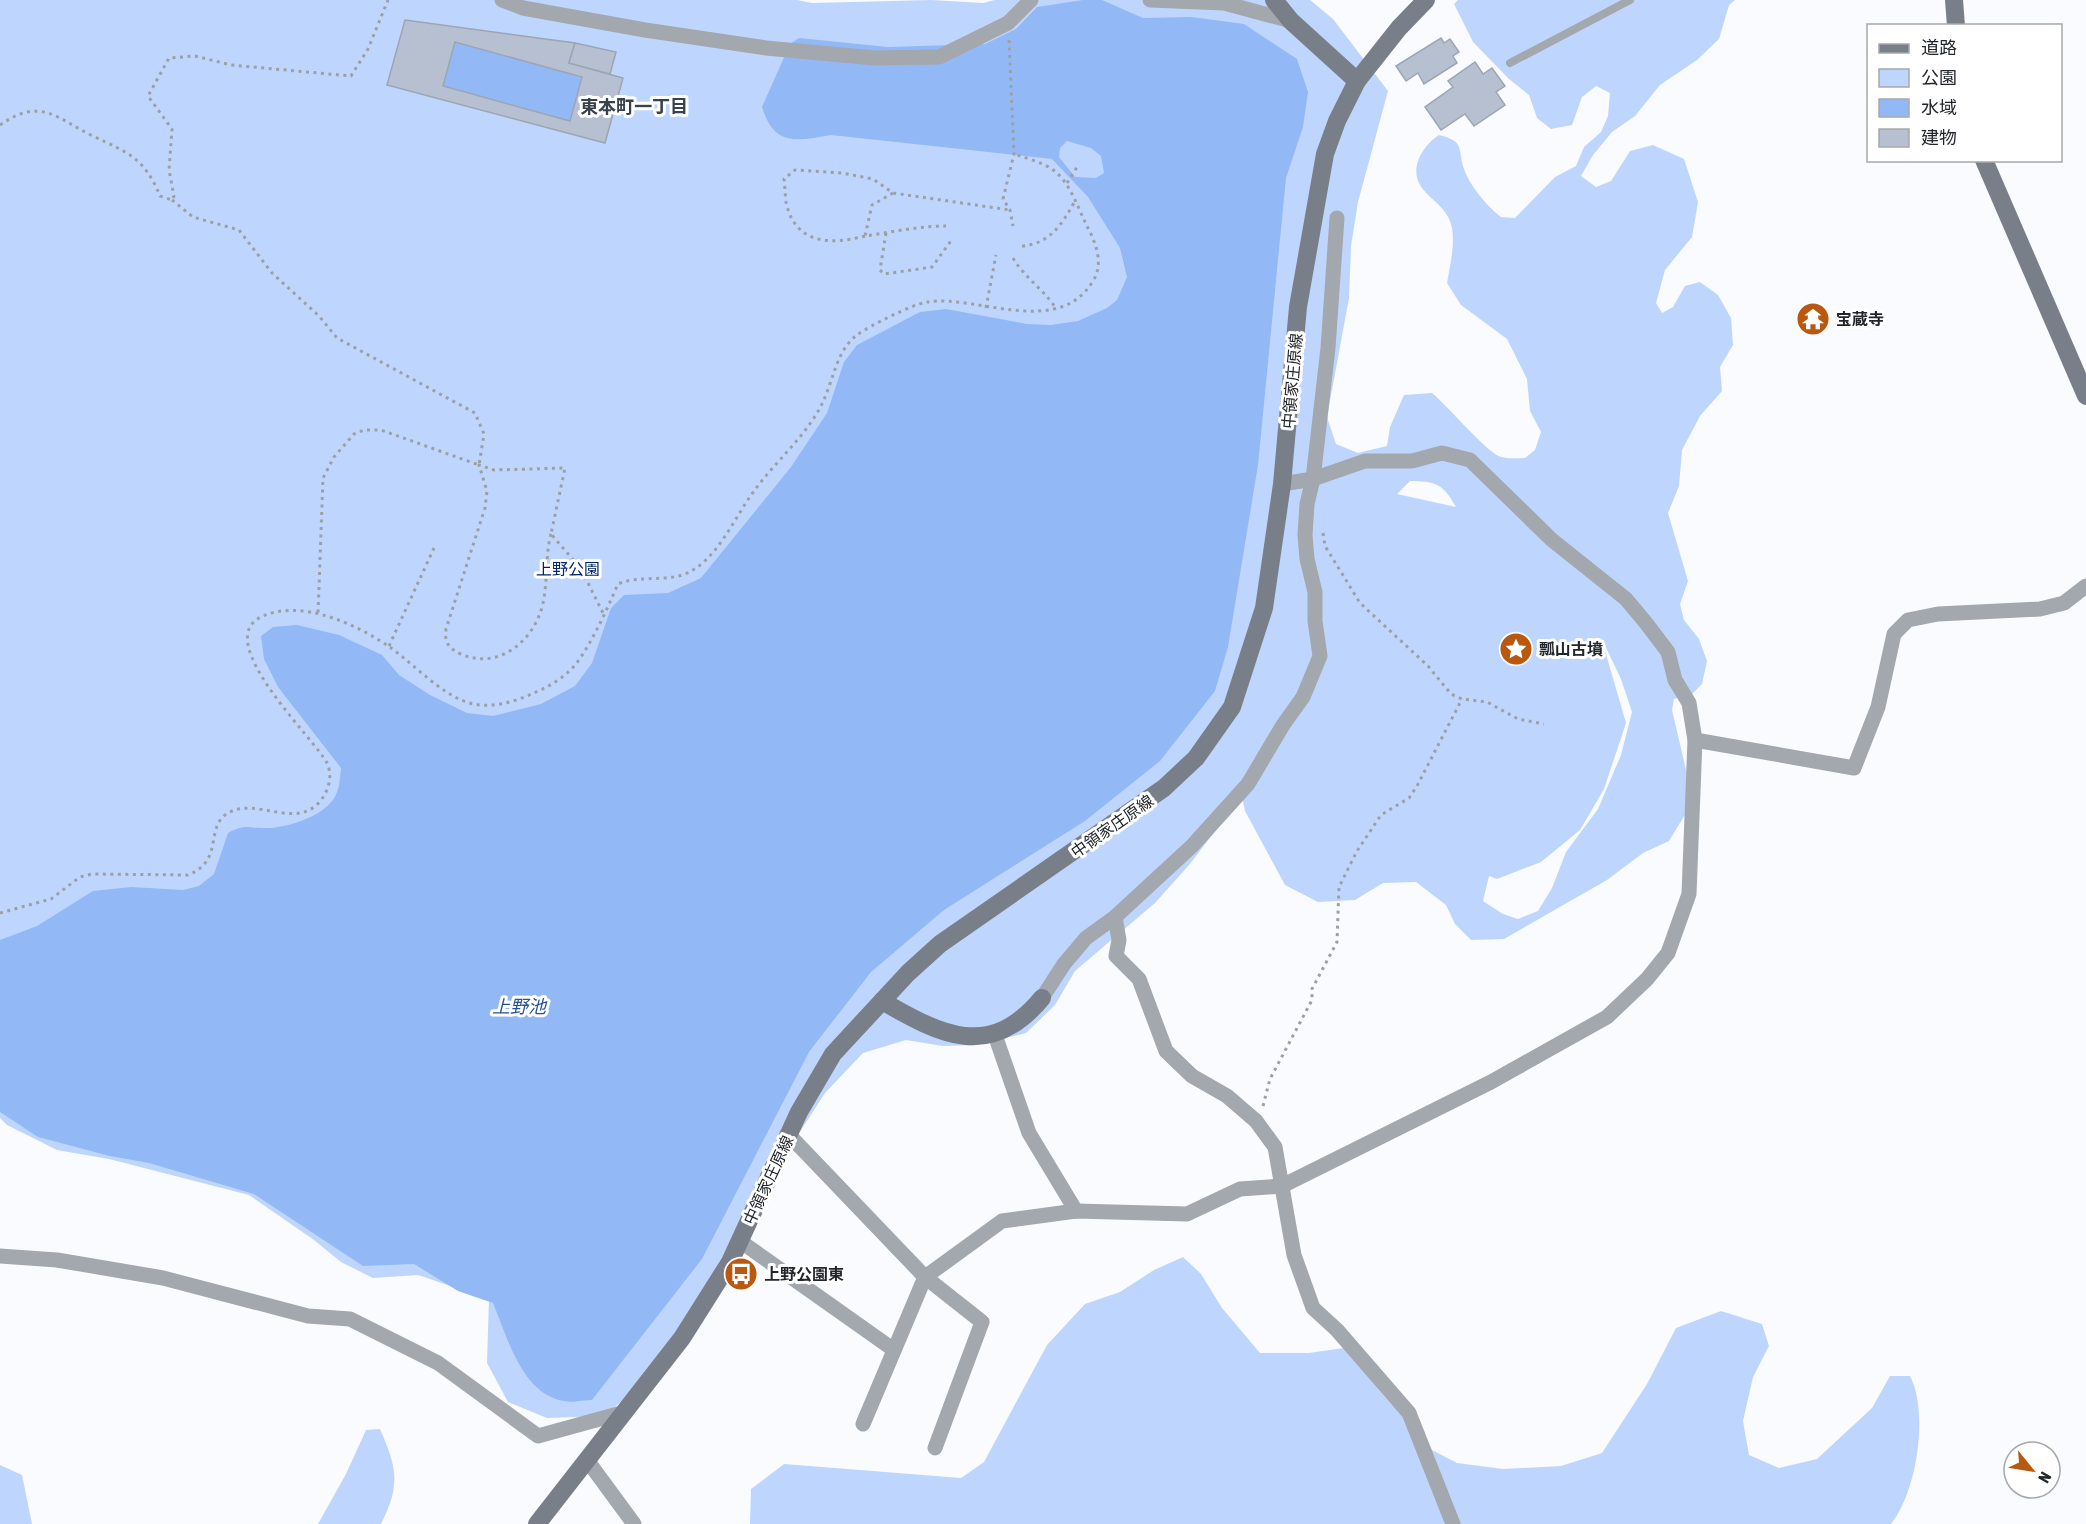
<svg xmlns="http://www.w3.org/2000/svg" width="2086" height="1524" viewBox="0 0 2086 1524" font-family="'Asap Condensed','Noto Sans JP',sans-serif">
<rect width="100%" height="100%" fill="#f9fbfe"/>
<!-- green -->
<g fill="#bed6fd" fill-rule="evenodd">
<path d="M0,0H797L812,3L931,0L983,3L995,0H1310L1333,19L1388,91L1358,202L1351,246L1349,298L1327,417L1336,444L1358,453L1387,446L1390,427L1404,395L1432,393C1448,406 1487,453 1501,457C1508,459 1517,458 1525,458L1535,450L1541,432L1530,411L1527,379L1507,339L1461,305L1447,283C1450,266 1455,246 1452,228C1448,206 1427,199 1419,183C1410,165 1425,144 1439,135C1466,142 1457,148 1464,169C1470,186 1487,206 1501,217L1515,218L1555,177L1576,166L1584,147L1601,132L1608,116L1610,93L1596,86L1582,97L1572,125L1551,129L1537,118L1529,95L1509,79L1473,42L1454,4L1458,0H1735L1729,5L1719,39L1697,60L1660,85L1635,116L1612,132L1593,155L1581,176L1596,187L1611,181L1630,151L1653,145L1684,159L1698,202L1692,237L1665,270L1656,303L1662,313L1673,307L1685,286L1700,282L1718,295L1731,318L1733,345L1720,367L1722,391L1700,416L1682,450L1679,486L1668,513L1688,581L1680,604L1684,620L1699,639L1707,661L1702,684L1692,694L1674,699L1672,710L1687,774L1686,813L1669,841L1643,853L1607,880L1504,939L1471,940L1455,924L1446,905L1416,882L1383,883L1355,900L1318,902L1285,885L1245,811L1240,787L1223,810L1213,834L1189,865L1155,903L1075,971L1055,1005L1026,1033L977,1045L943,1046L906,1040L863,1053L825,1093L783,1158L660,1370L604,1416L547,1418L508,1402L487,1363L489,1299L418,1275L373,1278L341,1262L314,1240L249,1195L109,1159L57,1150L7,1125L0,1118ZM1410,481C1436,481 1443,484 1456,507L1397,494ZM1601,637L1621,679L1632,712L1621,755L1598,809L1566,852L1552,888L1538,911L1518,919L1503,914L1483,901L1489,876L1497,879L1541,862L1580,830L1604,789L1626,723Z"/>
<path d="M1183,1257L1201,1274L1222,1308L1260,1353H1309L1344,1348L1391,1404L1421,1427L1432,1450L1457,1463L1503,1469L1561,1466L1602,1453L1647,1384L1676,1328L1721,1311L1762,1324L1769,1346L1753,1377L1743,1421L1749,1455L1779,1468L1817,1459L1872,1408L1890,1376H1910C1929,1412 1917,1492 1891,1524H750L751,1489L784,1464L961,1478L984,1462L1047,1345L1085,1304L1120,1292L1154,1270Z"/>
<path d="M380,1429C397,1468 401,1485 381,1524H318L346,1474L366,1430Z"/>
<path d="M0,1465L22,1475L32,1524H0Z"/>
</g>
<!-- water -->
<g fill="#93b8f6" fill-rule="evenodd">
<path d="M1083,0H1102L1143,18L1191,17L1244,24L1297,59L1308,92L1303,127L1286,178L1258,465L1228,647L1215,691L1160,761L1085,821L944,910L871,972L809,1052L702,1259L592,1400C583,1400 573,1403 564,1401C522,1395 507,1336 493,1303L458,1291L414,1264L363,1266L254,1194L149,1163L110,1156L38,1137L0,1112V940L37,926L93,891L131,887L183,890L199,886L214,874L228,833C245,824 247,828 264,828C286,829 330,815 337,792C340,785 340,776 341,768L278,687L264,659L261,636L273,627L297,625L339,635L382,655L399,675L430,695L467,713L493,716L541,704L575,686L592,663L611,608L624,595L668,593L701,578L791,467L827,413L844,362L857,345L920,312L946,309L1027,324L1051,325L1078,321L1107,308L1117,300L1127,277L1120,248L1088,197L1052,159L831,135C797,141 774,147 762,107L790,44L799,38L888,47L985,44L1016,29L1037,7ZM1067,141L1091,148L1101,156L1104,173L1096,178L1075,177L1059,157L1060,148Z"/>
<path d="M455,42L582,77L570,121L443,86Z"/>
</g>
<!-- building -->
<g fill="#b7c0d0" stroke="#9ca5b4" stroke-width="1.5" fill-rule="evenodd">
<path d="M405,20L575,43L569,63L623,78L605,143L387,85ZM455,42L582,77L570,121L443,86Z"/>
<path d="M1441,38L1444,43L1450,39L1459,52L1453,56L1457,63L1424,84L1418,73L1406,81L1396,66Z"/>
<path d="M575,43L616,52L610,74L569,63Z"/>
<path d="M1475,62L1483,74L1492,68L1505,86L1496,92L1505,105L1474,126L1465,114L1441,130L1425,107L1453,87L1448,81Z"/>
</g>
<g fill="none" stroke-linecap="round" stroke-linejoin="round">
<!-- path -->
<g stroke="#9da0a3" stroke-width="3" stroke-dasharray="3 4.5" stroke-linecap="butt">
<path d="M1009,40L1014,154L1003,199L1010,210L1013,226"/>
<path d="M0,125C42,96 57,119 93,136C128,153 144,157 160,196L172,200L174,196L169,170L172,129L148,96L169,58L195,56L231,65L351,76L368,49L388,0"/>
<path d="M1067,183L1077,167"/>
<path d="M893,193L872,205L865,236C892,232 919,226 946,226"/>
<path d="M172,200L193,217L239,230L272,273L319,316L337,338L475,413L484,434L479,465L381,430H364L354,434L334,457L323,478L318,614"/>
<path d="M886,233L880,270L884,274L932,267L953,238"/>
<path d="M865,236C831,245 795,245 786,202C785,194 785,186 784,179L795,170L842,173L873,179L893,193L1010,210"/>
<path d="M1022,246C1050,244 1062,224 1075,201"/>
<path d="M1013,258C1025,278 1042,288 1055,307"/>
<path d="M986,308L996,255"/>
<path d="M1323,533L1325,546L1360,603L1428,666L1451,694L1462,699L1487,702L1518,719L1544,724"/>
<path d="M551,534C545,556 548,580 543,603C535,640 499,671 461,654C449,649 444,642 446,629L485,508L487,491L479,465L494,470L565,468L551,534L581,569L603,613"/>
<path d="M389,646L434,548"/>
<path d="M0,913L51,899L80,877L92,874L188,875C226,860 203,825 230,812C256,799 290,825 314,807C327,797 334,778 327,763C314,738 211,641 261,617C300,598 356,624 388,646C413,663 437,691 466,702C489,710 515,702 536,692C554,684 570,674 581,657C596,634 607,609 618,584C639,575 663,582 685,574C717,561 734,518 754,491C775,462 804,438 821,406C833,383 836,350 857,335C869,326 913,304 927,302C976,294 1058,339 1093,281C1104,264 1096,243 1087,226C1077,206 1070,182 1052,169C1041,162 1026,158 1014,154"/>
<path d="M1263,1106L1270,1079L1312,1000V989L1337,942L1339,887L1357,851L1381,815L1409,798L1417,786L1462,699"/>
</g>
<!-- lane -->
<path stroke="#a3a7ae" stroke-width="8" d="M1510,63L1630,0"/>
<!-- street -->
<g stroke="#a3a7ae" stroke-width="15">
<path d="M502,0L523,8L645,30L766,48L875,58L939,57L1008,23L1031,0"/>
<path d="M1150,0L1224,3L1291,21"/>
<path d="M1695,740L1854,768L1878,707L1894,634L1908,620L1938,614L2040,609L2064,603L2086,586"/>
<path d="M1115,917L1119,940L1116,956L1139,979L1166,1051L1192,1076L1227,1096L1256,1121L1275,1147L1294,1255L1313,1308L1337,1330L1409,1413L1453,1524"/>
<path d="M1042,998L1064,964L1086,938L1115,917L1192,846L1248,784L1283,725L1303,697L1320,656L1315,621V592L1307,559L1305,535L1307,504L1313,479L1328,348L1337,218"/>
<path d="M995,1035L1029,1133L1076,1211"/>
<path d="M789,1135L925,1277L982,1322L935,1448"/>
<path d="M740,1241L894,1350"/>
<path d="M0,1256L57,1260L163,1278L308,1316L350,1319L438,1363L538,1436L625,1412"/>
<path d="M863,1424L925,1277L1002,1221L1076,1211L1187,1214L1240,1189L1282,1186L1491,1082L1607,1017L1647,979L1668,953L1689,894L1695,740L1689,703L1675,680L1668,652L1646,623L1626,599L1552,540L1470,460L1442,453L1412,461H1365L1313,479L1282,484"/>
<path d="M587,1460L634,1524"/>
</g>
<!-- secondary -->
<g stroke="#797f89" stroke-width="18">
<path d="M1274,0L1291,21L1357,81"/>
<path d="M1954,0L1956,26"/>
<path d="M1984,160L2086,396"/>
<path d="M882,1001C941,1035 990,1061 1042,998"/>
<path d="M537,1524L682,1338L730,1262L799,1112L833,1054L908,973L940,944L1164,788L1196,758L1232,707L1264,608L1282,484L1298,307L1325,154L1337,121L1357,81L1399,28L1426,0"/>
</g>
</g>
<!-- icons -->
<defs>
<symbol id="temple-disc" viewBox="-11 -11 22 22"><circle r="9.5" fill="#b95911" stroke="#fff"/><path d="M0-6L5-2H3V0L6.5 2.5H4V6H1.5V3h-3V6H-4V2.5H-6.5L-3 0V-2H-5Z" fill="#fff"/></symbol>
<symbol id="sight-disc" viewBox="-11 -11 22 22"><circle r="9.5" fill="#b95911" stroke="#fff"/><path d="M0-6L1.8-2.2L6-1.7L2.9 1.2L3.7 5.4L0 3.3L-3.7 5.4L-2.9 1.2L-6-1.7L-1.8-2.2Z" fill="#fff"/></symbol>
<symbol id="bus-disc" viewBox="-11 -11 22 22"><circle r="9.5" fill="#b95911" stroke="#fff"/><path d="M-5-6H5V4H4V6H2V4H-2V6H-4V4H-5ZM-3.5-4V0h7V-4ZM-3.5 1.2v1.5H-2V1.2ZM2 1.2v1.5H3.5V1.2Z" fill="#fff"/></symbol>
</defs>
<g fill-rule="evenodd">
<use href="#temple-disc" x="1794" y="300" width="38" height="38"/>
<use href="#sight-disc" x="1497" y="630" width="38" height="38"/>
<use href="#bus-disc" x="722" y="1255" width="38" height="38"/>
</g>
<g text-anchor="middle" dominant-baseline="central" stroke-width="6" stroke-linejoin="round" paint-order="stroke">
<!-- poi labels -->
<g font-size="16" font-weight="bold" fill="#22262b" stroke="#fff" text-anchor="start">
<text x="1836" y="319">宝蔵寺</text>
<text x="1539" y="649">瓢山古墳</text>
<text x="764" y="1274">上野公園東</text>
</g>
<!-- street labels -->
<g font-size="16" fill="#22262b" stroke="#fff">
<text transform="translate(1292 381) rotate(-85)">中領家庄原線</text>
<text transform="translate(1112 826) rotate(-35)">中領家庄原線</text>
<text transform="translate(768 1180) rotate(-65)">中領家庄原線</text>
</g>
<!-- park labels -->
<g font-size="16" fill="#002469" stroke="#fff">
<text x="568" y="569">上野公園</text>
</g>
<!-- neighbourhood labels -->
<g font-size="18" font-weight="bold" fill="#39414d" stroke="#fff">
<text x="634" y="106">東本町一丁目</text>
</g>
<!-- water labels -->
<g font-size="18" font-style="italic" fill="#27519a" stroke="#fff">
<text x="519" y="1006">上野池</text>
</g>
</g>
<!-- legend -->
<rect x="1867" y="24" width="195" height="138" fill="#ffffff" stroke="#a7a8aa" stroke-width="1.5"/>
<rect x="1879" y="44" width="30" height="9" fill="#797f89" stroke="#a7a8aa" stroke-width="1.5"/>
<text x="1921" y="54" font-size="18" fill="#22262b">道路</text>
<rect x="1879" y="69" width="30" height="18" fill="#bed6fd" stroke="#a7a8aa" stroke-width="1.5"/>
<text x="1921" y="84" font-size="18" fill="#22262b">公園</text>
<rect x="1879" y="99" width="30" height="18" fill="#93b8f6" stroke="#a7a8aa" stroke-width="1.5"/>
<text x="1921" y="114" font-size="18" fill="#22262b">水域</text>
<rect x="1879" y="129" width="30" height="18" fill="#b7c0d0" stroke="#a7a8aa" stroke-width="1.5"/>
<text x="1921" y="144" font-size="18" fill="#22262b">建物</text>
<!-- north arrow -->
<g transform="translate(2032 1470) rotate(120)"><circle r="28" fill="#ffffff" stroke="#a7a8aa" stroke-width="1.5"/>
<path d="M0-4.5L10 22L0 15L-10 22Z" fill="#b95911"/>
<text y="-9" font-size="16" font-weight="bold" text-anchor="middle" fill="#22262b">N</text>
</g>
</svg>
